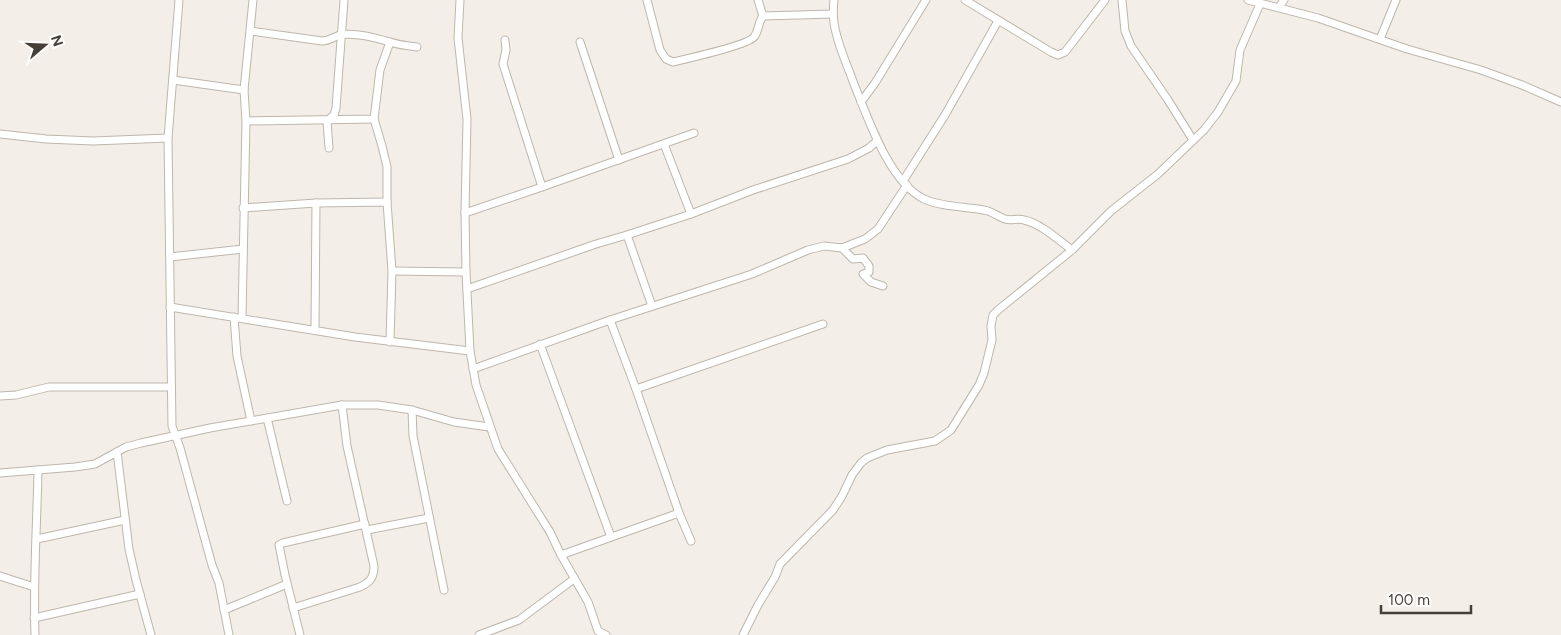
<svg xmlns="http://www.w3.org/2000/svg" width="1561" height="635" viewBox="0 0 1561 635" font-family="Figtree,sans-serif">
<rect width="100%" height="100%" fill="#f3efe8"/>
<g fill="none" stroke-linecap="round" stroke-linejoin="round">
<defs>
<g id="minor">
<path d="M179,0L168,138L172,426L180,448L212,565L219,583L229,635"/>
<path d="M460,0L458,38L467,119L465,213L466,272L470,351L476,385L498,449L550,532L561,555L588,602L598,631L606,635"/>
<path d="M647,0L660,50L666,59L673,62C686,59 748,45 754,37C759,31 758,22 763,16L758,0"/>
<path d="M834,0C833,8 833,15 834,23C837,44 847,64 854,84C868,118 889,182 924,199C944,208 968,206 988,211C994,213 999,217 1005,219C1011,221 1018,218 1024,220C1042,224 1058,240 1072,250"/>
<path d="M965,0L1051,52L1058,55L1065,52L1105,0"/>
<path d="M1122,0L1125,31L1131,46L1168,100L1193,140"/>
<path d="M1248,0L1318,18L1407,49L1481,70L1522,85L1561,102"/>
<path d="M1279,7L1284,0"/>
<path d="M763,16L833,14"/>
<path d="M251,31L322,41C329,41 333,37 340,35C355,32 376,38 390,42C399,45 408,46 417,47"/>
<path d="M1380,39L1396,0"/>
<path d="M505,40L506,50L503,64L542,187"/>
<path d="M580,42L619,160"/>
<path d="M173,80L244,90"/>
<path d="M861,102L875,83L926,0"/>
<path d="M374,119L382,146L387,167V202"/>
<path d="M246,121L374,119L380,70L390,42"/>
<path d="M0,134L46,139L93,141L168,138"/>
<path d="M664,144L691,214"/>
<path d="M329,148L327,121L334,115L336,108L344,0"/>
<path d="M903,181L945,115L998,21"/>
<path d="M243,208L316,203L387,202L392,271L390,342"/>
<path d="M465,213L542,187L694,133"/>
<path d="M627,235L652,306"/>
<path d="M842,248L865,239L878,229L907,185"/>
<path d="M170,257L243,249"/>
<path d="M392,271L466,272"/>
<path d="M467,289L596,244L627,235L691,214L753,190L848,159L869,148L877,141"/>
<path d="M170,307L355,337L470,351"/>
<path d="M234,317L237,356L251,421"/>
<path d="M242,318L246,121L244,90L253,0"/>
<path d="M610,320L636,389L679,513L691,541"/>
<path d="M315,329L316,203"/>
<path d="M540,344L611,537"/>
<path d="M473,369L610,320L752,274L808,250L824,246L842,248L853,259L863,258L869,266V272L863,274L871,282L883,286"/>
<path d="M636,389L823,324"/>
<path d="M0,396L16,395L49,387H171"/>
<path d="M412,410L413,436L444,590"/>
<path d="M267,418L287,501"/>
<path d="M117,452L129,549L136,580L151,635"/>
<path d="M0,473L75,467L95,464L126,447L141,443L210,428L342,405H378L412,410L454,422L489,427"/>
<path d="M367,530L429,518"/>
<path d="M37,539L125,520"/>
<path d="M561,555L679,513"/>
<path d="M0,576L34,587"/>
<path d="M293,608L360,587C370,582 374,578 374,566L347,446L342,405"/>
<path d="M224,610L287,584"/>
<path d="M34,618L140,594"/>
<path d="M35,635C33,580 37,525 38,470"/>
<path d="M300,635L285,575L279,545L283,543L365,524"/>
<path d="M479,635L519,620L574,579"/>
<path d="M743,635L758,605L775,577L780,564L833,510L842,496L852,475L861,463L867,458L887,450L935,441L951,430L979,385L984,373L992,340L991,326L993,315L998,310L1072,250L1111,211L1158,174L1204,130L1218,112L1236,81L1240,50L1260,4"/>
</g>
</defs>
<!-- minor casing -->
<use href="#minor" stroke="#beb6ab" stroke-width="9"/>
<!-- minor -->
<use href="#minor" stroke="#fff" stroke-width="7"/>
</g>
<!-- north arrow -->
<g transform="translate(45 45) rotate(71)" stroke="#ffffff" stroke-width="4" paint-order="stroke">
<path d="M0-4L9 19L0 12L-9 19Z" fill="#463f37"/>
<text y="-8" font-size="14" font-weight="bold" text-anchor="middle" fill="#463f37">N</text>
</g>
<!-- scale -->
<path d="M1381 605v8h90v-8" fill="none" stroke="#463f37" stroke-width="2.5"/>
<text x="1388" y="605" font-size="15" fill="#463f37" stroke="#ffffff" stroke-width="4" paint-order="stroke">100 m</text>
</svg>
